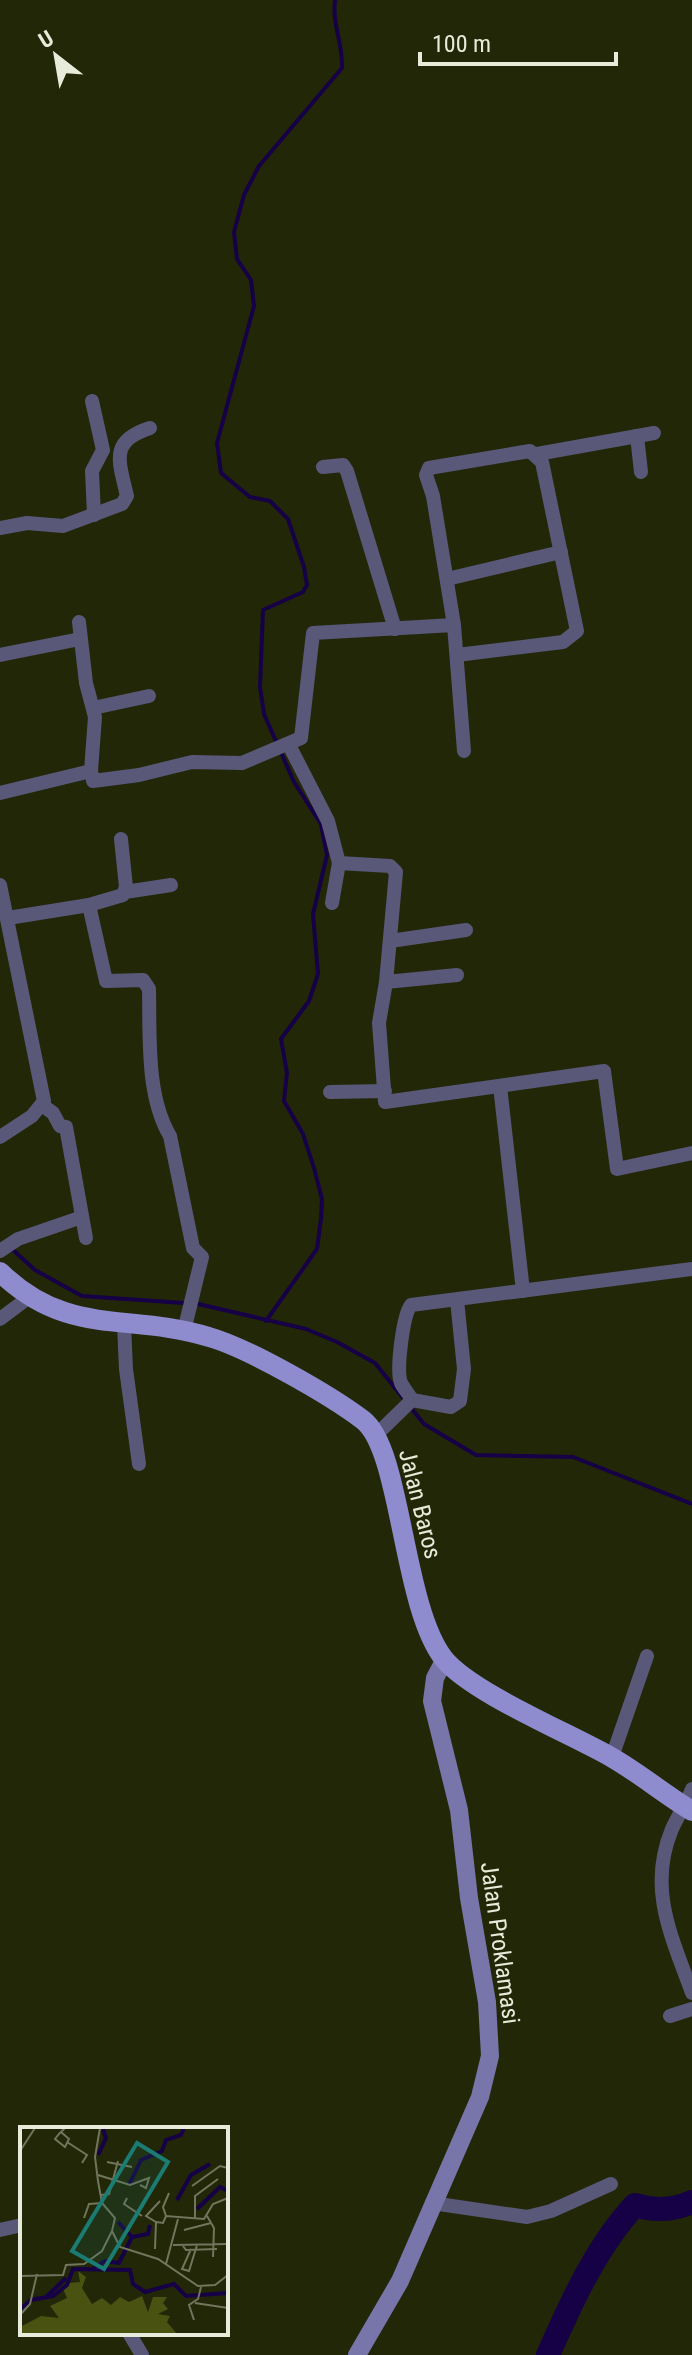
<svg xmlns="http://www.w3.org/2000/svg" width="692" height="2355" viewBox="0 0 692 2355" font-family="'Roboto Condensed',sans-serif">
<rect width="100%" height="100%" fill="#222708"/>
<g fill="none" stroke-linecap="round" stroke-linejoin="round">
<!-- stream -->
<g stroke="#160046" stroke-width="4">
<path d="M12,1249L35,1270L82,1296L198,1304L306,1329L337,1342L375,1363L424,1424L476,1455L573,1457L692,1504"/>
<path d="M266,1321L317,1249L321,1219L322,1199L314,1168L303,1134L284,1101L287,1073L281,1039L309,1001L318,974L313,914L327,855L321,824L294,782L264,714L260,687L263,610L303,592L307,585L304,567L288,519L270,501L250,497L221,473L217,443L254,306L251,280L237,259L234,232L244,195L259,166L342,68C343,42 332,26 335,0"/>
</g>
<!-- river -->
<path stroke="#160046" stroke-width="24" d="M548,2355C571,2303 596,2247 635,2205C654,2211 674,2210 692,2202"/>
<!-- street -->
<g stroke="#595879" stroke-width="14">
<path d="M92,401L103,450L92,471L94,515"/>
<path d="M637,436L641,472"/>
<path d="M537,454L654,433"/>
<path d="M323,467L343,465L347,471L395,629"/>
<path d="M0,528L27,523L63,526L122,504L127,496C119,461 109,441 150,428"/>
<path d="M447,579L561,552"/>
<path d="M79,622L86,683L95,717L91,771L93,781L139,775L192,762L242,763L301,738L313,633L454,625L433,496L426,475L429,468L530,451L542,462L577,631L563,642L457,655"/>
<path d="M454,625L464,751"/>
<path d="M0,655L80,639"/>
<path d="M93,708L149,696"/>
<path d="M289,745L328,821L339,863L332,903"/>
<path d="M0,793L91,771"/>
<path d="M339,863L390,866L396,872L386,982L457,975"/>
<path d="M0,885L44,1101L32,1116L0,1137"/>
<path d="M125,892L171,885"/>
<path d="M89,905L106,981L143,980L149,989C150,1035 146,1096 170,1136L193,1248L202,1257L184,1331"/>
<path d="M8,918L89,905L123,895L126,887L121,839"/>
<path d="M390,941L466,930"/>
<path d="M386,982L379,1023L385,1102L604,1071L617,1169L692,1153"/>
<path d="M500,1086L523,1291"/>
<path d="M330,1092L385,1091"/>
<path d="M42,1105L53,1113L60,1126L66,1127L86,1238"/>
<path d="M0,1251L18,1239L82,1217"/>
<path d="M0,1319L28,1298"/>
<path d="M124,1324L126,1369L139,1464"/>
<path d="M412,1400L451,1407L460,1401L464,1369L457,1300"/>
<path d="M376,1435L412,1400C409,1394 404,1389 401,1383C396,1370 403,1315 411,1305L692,1269"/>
<path d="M612,1757L647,1656"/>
<path d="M692,1789C687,1803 678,1815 672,1829C647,1889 672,1937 692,1993"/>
<path d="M670,2016L692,2009"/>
<path d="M432,2203L527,2217L551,2211L611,2184"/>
<path d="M0,2230L22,2225"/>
<path d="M129,2333L142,2355"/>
</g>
<!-- secondary -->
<path stroke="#7775a9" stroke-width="18" d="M357,2355L400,2281L480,2097L490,2056L487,2002L469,1898L459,1810L432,1701L435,1678L445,1659"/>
<!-- primary -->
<path stroke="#8e8bce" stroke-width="20" d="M0,1272C68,1338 128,1312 209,1337C248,1348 330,1395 363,1420C402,1450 402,1606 444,1659C472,1693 569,1733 611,1757C639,1773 664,1794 692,1811"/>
</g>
<g text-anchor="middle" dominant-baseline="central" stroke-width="7" stroke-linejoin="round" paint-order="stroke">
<!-- street labels -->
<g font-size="24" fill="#e7ebd9" stroke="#222708">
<text transform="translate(420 1504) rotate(76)">Jalan Baros</text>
<text transform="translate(500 1943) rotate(82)">Jalan Proklamasi</text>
</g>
</g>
<!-- overview -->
<g transform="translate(20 2127)">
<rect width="208" height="208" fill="#222708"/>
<path d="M58,144L66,150L62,161L72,177L82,171L91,178L100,170L109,175L122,169L128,185L133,170H147L143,176L148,182L138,187L150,189L147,195L157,207H0L2,199L21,189L39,191L30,179L47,171L43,162L48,156L60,155Z" fill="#495211"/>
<path fill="none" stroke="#160046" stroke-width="4" d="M78,28L86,11L83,2M109,58L121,33L142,24L146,13L161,8L164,1M157,73L171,48L190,37M177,82L200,60L208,64M98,95L112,110L128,107L130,98M71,143L85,134L99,136L112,110M26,170L46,151M0,182L11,173L33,169L47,158L53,142L110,143L113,157L125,165L154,157L166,169L208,166"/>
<path fill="none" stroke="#71755c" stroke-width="2" d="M80,1L75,30L78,54L82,76L95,91L92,104L100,120L138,132L178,159L195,158L208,148M41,5L49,12L45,20L35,12L39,7L45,1M47,15L67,28L62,36M0,24L15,1M87,35L112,40M78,48L110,58L129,51L126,61L120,58M172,59L200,39L208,41M81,68L89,67L98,34M107,71L104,77L122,89M146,89L143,80L149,66M187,89L194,101L193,130M64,91L69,77L82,76M175,91V69L198,52M136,95L143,96L146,89L184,92L193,77L208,71M136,95L126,89L140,74M164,103L191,96M153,118L208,117M163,119L166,123L197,122M135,122L136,95M171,122L162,142L169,144L177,118M146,137L158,92M0,149L43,148L46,138L64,137L82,124L92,104M175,176L208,181M0,188L10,177L17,147M174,193L169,178L178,172L181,160"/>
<path fill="#1a7c73" fill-opacity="0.15" stroke="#1a7c73" stroke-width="4" d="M117,16L148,35L84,142L52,124Z"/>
<rect width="208" height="208" fill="none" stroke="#e7ebd9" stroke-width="4"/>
</g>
<!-- north arrow -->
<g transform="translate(56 56) rotate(329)" stroke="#222708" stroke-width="6" paint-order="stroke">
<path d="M0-6L14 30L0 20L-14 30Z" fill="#e7ebd9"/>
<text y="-12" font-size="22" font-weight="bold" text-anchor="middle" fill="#e7ebd9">U</text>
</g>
<!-- scale -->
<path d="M420 52v12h196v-12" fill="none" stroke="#e7ebd9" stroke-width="4"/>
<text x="432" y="52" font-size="24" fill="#e7ebd9" stroke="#222708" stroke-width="6" paint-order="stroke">100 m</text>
</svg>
